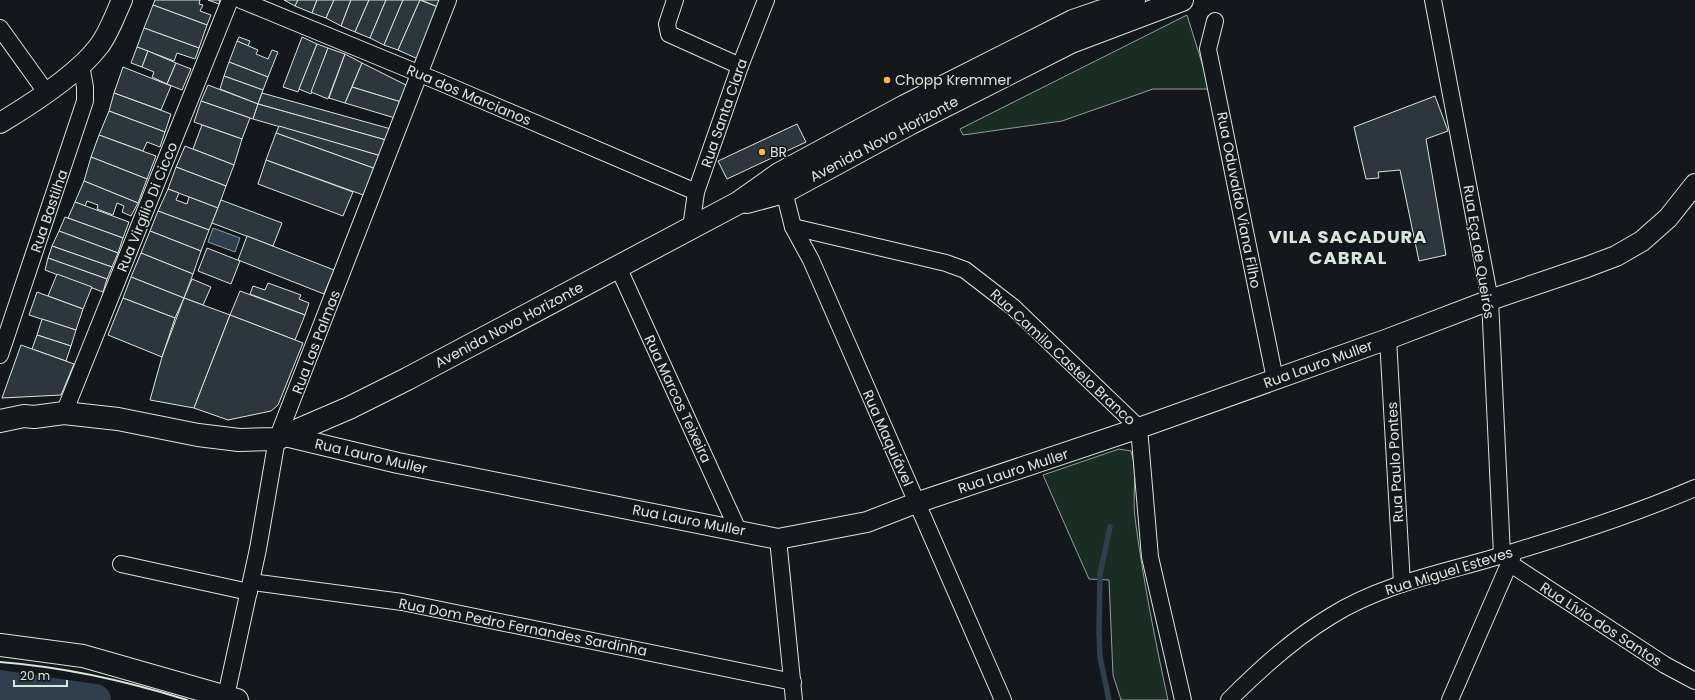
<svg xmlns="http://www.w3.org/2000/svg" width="1695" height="700" viewBox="0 0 1695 700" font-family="Poppins,sans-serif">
<rect width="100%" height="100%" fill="#14181c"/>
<!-- green -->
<g fill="#1a2d24" stroke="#939e99">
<path d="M1187,15L1210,89H1153L1062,121L963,135L960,129Z"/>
<path d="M1119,449L1131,451C1138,472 1132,496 1135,518C1143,579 1155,640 1168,700H1121L1113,675L1109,580L1089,579L1043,475Z"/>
</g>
<!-- water -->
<path fill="#2f3f4d" stroke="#939e99" d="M213,228L240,238L235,252L208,242Z"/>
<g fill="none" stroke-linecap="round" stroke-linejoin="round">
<!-- stream -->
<path stroke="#2f3f4d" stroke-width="5.5" d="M1109,700L1100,657L1099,632L1100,574L1110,527"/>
<!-- river -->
<path stroke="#2f3f4d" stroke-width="32" d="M0,686L95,700"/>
</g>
<!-- building -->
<g fill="#2c363c" stroke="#d8e6dc">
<path d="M155,0H200L199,4L203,5L200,11L211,15L207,25L153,5Z"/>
<path d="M208,0H220L219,4Z"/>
<path d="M284,0H298L295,6Z"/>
<path d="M298,0H317L312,13L295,6Z"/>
<path d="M317,0H334L326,18L312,13Z"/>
<path d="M334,0H351L341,26L326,18Z"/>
<path d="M351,0H369L355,32L341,26Z"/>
<path d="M369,0H386L370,38L355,32Z"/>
<path d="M386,0H403L384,45L370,38Z"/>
<path d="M403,0H420L398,50L384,45Z"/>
<path d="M420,0L438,7L418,59L398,50Z"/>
<path d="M421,0H441L438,7Z"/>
<path d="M153,5L207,25L199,48L144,28Z"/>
<path d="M144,28L199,48L195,59L177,53L174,61L137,47Z"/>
<path d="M239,37L250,41L248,46L237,41Z"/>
<path d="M302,37L317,44L298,92L283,87Z"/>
<path d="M237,41L258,50L256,54L268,59L272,50L278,52L268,77L229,62Z"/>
<path d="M317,44L328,48L311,94L299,89Z"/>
<path d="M137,47L148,51L142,67L131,63Z"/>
<path d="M328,48L345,54L328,99L311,92Z"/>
<path d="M148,51L176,63L167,84L152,77L154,72L142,67Z"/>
<path d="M345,54L362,63L345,103L329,98Z"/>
<path d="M229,62L268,77L263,90L224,76Z"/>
<path d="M176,63L191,69L182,90L167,84Z"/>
<path d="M362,63L408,86L401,102L352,87Z"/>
<path d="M123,67L171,86L161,110L114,93Z"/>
<path d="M224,76L263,90L258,104L220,89Z"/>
<path d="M208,85L258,104L253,119L201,101Z"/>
<path d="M352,87L401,102L395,118L345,103Z"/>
<path d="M114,93L171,114L165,132L109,111Z"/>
<path d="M262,93L391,129L386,140L258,104Z"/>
<path d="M1435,96L1448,131L1426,139L1446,255L1419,261L1400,170L1378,172L1379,178L1366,179L1354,127Z"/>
<path d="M201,101L250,118L242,139L194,122Z"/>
<path d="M258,104L386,140L381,156L253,119Z"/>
<path d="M109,111L165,132L160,147L147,142L143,151L99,135Z"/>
<path d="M797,124L806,142L727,179L718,161Z"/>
<path d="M202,125L242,139L234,165L193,149Z"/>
<path d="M279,126L381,156L376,169L276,133Z"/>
<path d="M276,133L376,169L366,196L266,160Z"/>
<path d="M99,135L156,156L147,179L91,157Z"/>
<path d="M185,146L234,165L226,186L176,167Z"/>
<path d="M91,157L147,179L138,203L84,181Z"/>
<path d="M266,160L353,192L343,216L258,184Z"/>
<path d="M176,167L226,186L218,208L168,189Z"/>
<path d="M84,181L138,203L131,216L122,212L124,206L117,203L113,215L97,209L98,205L87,201L85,206L75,202Z"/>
<path d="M168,189L179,193L176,200L187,204L189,197L218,208L209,230L158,211Z"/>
<path d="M221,200L282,223L273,246L212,223Z"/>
<path d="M75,202L129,222L123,238L68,218Z"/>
<path d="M158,211L209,230L201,251L150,231Z"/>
<path d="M65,217L123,238L118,253L59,231Z"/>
<path d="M59,231L118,253L112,267L52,246Z"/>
<path d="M150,231L201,251L193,274L141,253Z"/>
<path d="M247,236L334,270L324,294L238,260Z"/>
<path d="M52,246L112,267L107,279L48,258Z"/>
<path d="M207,248L240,261L231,284L198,271Z"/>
<path d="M141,253L193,274L184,298L131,277Z"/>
<path d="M48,258L107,279L103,292L45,270Z"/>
<path d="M57,274L92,287L83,309L48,296Z"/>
<path d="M131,277L184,298L175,318L123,298Z"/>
<path d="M192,279L211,287L203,305L184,298Z"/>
<path d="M268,283L301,295L299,299L309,303L305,315L250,294L253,286L265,290Z"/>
<path d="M240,291L305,315L295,340L230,315Z"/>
<path d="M37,292L83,309L76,330L29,315Z"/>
<path d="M123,298L175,318L162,357L108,335Z"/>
<path d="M184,298L230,315L194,408L150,400L162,357Z"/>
<path d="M230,315L303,343L278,405L271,411L228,420L194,408Z"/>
<path d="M42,319L76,330L71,346L37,335Z"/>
<path d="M37,335L71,346L66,361L32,349Z"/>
<path d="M21,345L74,364L61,395L2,398Z"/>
</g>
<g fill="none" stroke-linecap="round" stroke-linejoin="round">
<defs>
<g id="minor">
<path d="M241,0L442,83L696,192"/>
<path d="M675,0L667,24L669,34L740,66"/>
<path d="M1433,0L1490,300L1502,555"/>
<path d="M1215,21L1208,49L1275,379"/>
<path d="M0,28L46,92"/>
<path d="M782,183L793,227L811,260L1003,700"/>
<path d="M793,227L946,263L965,270L1013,307L1139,428L1150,557L1183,700"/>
<path d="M691,228L696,192L740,66L766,0"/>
<path d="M618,267L738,530"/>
<path d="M1388,339L1402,584"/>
<path d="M0,355L85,101V87L81,65"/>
<path d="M64,413L230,0"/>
<path d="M778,539L794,700"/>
<path d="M1509,563L1665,665L1695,681"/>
<path d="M121,564L249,592"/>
<path d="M252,582L402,602L793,682"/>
<path d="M226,696L258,549L277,439L448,0"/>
<path d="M1229,700C1261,668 1293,639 1331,616C1387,581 1454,571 1516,551C1576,533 1637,513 1695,488"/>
<path d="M1450,700L1513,555"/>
</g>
<g id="tertiary">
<path d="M0,123C30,105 78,74 99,46C109,33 115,15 122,0"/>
<path d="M285,436L398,463L778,539L867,522L916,503L1139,428L1388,339L1490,300L1587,267L1616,256L1642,241L1668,218L1695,184"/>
</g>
<g id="primary">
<path d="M747,202L784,192L911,123L1071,42L1182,0"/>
<path d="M0,421L24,416L34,417L64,413L118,419L198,435L239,440L277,439L349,408L407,379L738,203L779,174L905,106L1073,21L1134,0"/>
<path d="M0,645L83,656L237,700"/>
</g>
</defs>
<!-- minor casing -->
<use href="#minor" stroke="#d8e6dc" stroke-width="18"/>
<!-- tertiary casing -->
<use href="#tertiary" stroke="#d8e6dc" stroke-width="22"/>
<!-- primary casing -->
<use href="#primary" stroke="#d8e6dc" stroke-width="24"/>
<!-- minor -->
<use href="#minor" stroke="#14181c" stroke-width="16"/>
<!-- tertiary -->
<use href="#tertiary" stroke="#14181c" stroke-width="20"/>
<!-- primary -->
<use href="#primary" stroke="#14181c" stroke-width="22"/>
<!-- wall -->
<path stroke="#d8e6dc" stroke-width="2" d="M0,662C63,667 127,681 187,700"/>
</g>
<!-- markers -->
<g fill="#ffb74d" stroke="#14181c" stroke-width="1.5">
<circle cx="887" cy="80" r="4"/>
<circle cx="762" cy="152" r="4"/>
</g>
<g text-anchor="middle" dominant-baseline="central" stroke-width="3" stroke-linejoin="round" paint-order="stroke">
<!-- poi labels -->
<g font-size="14" fill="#d8e6dc" stroke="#14181c" text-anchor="start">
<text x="895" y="80">Chopp Kremmer</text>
<text x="770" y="152">BR</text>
</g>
<!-- street labels -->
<g font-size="14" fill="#d8e6dc" stroke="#14181c">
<text transform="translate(469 95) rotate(23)">Rua dos Marcianos</text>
<text transform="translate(724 113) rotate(-71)">Rua Santa Clara</text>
<text transform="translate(884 139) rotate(-28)">Avenida Novo Horizonte</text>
<text transform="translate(1239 200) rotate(79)">Rua Oduvaldo Viana Filho</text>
<text transform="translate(147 207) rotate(-68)">Rua Virgílio Di Cicco</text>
<text transform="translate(49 211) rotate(-71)">Rua Bastilha</text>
<text transform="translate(1479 252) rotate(81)">Rua Eça de Queirós</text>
<text transform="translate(509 325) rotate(-28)">Avenida Novo Horizonte</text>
<text transform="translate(316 342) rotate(-69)">Rua Las Palmas</text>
<text transform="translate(1063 357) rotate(43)">Rua Camilo Castelo Branco</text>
<text transform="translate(1318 364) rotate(-20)">Rua Lauro Muller</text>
<text transform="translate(678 399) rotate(65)">Rua Marcos Teixeira</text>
<text transform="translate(888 438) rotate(66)">Rua Maquiável</text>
<text transform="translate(371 456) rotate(13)">Rua Lauro Muller</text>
<text transform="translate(1395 462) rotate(-93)">Rua Paulo Pontes</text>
<text transform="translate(1013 471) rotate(-18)">Rua Lauro Muller</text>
<text transform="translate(689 520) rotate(11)">Rua Lauro Muller</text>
<text transform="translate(1449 571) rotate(-17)">Rua Miguel Esteves</text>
<text transform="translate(1601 624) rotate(33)">Rua Lívio dos Santos</text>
<text transform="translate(523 627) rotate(11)">Rua Dom Pedro Fernandes Sardinha</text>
</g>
<!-- district labels -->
<g font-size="18" font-weight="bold" letter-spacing="1" fill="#d8e6dc" stroke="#14181c">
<text x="1348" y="236">VILA SACADURA<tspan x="1348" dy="21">CABRAL</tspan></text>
</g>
</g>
<!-- scale -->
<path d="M14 680v6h53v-6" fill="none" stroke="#d8e6dc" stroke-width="2"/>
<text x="20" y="680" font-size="12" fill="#d8e6dc" stroke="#14181c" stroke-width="3" paint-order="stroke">20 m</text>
</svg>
